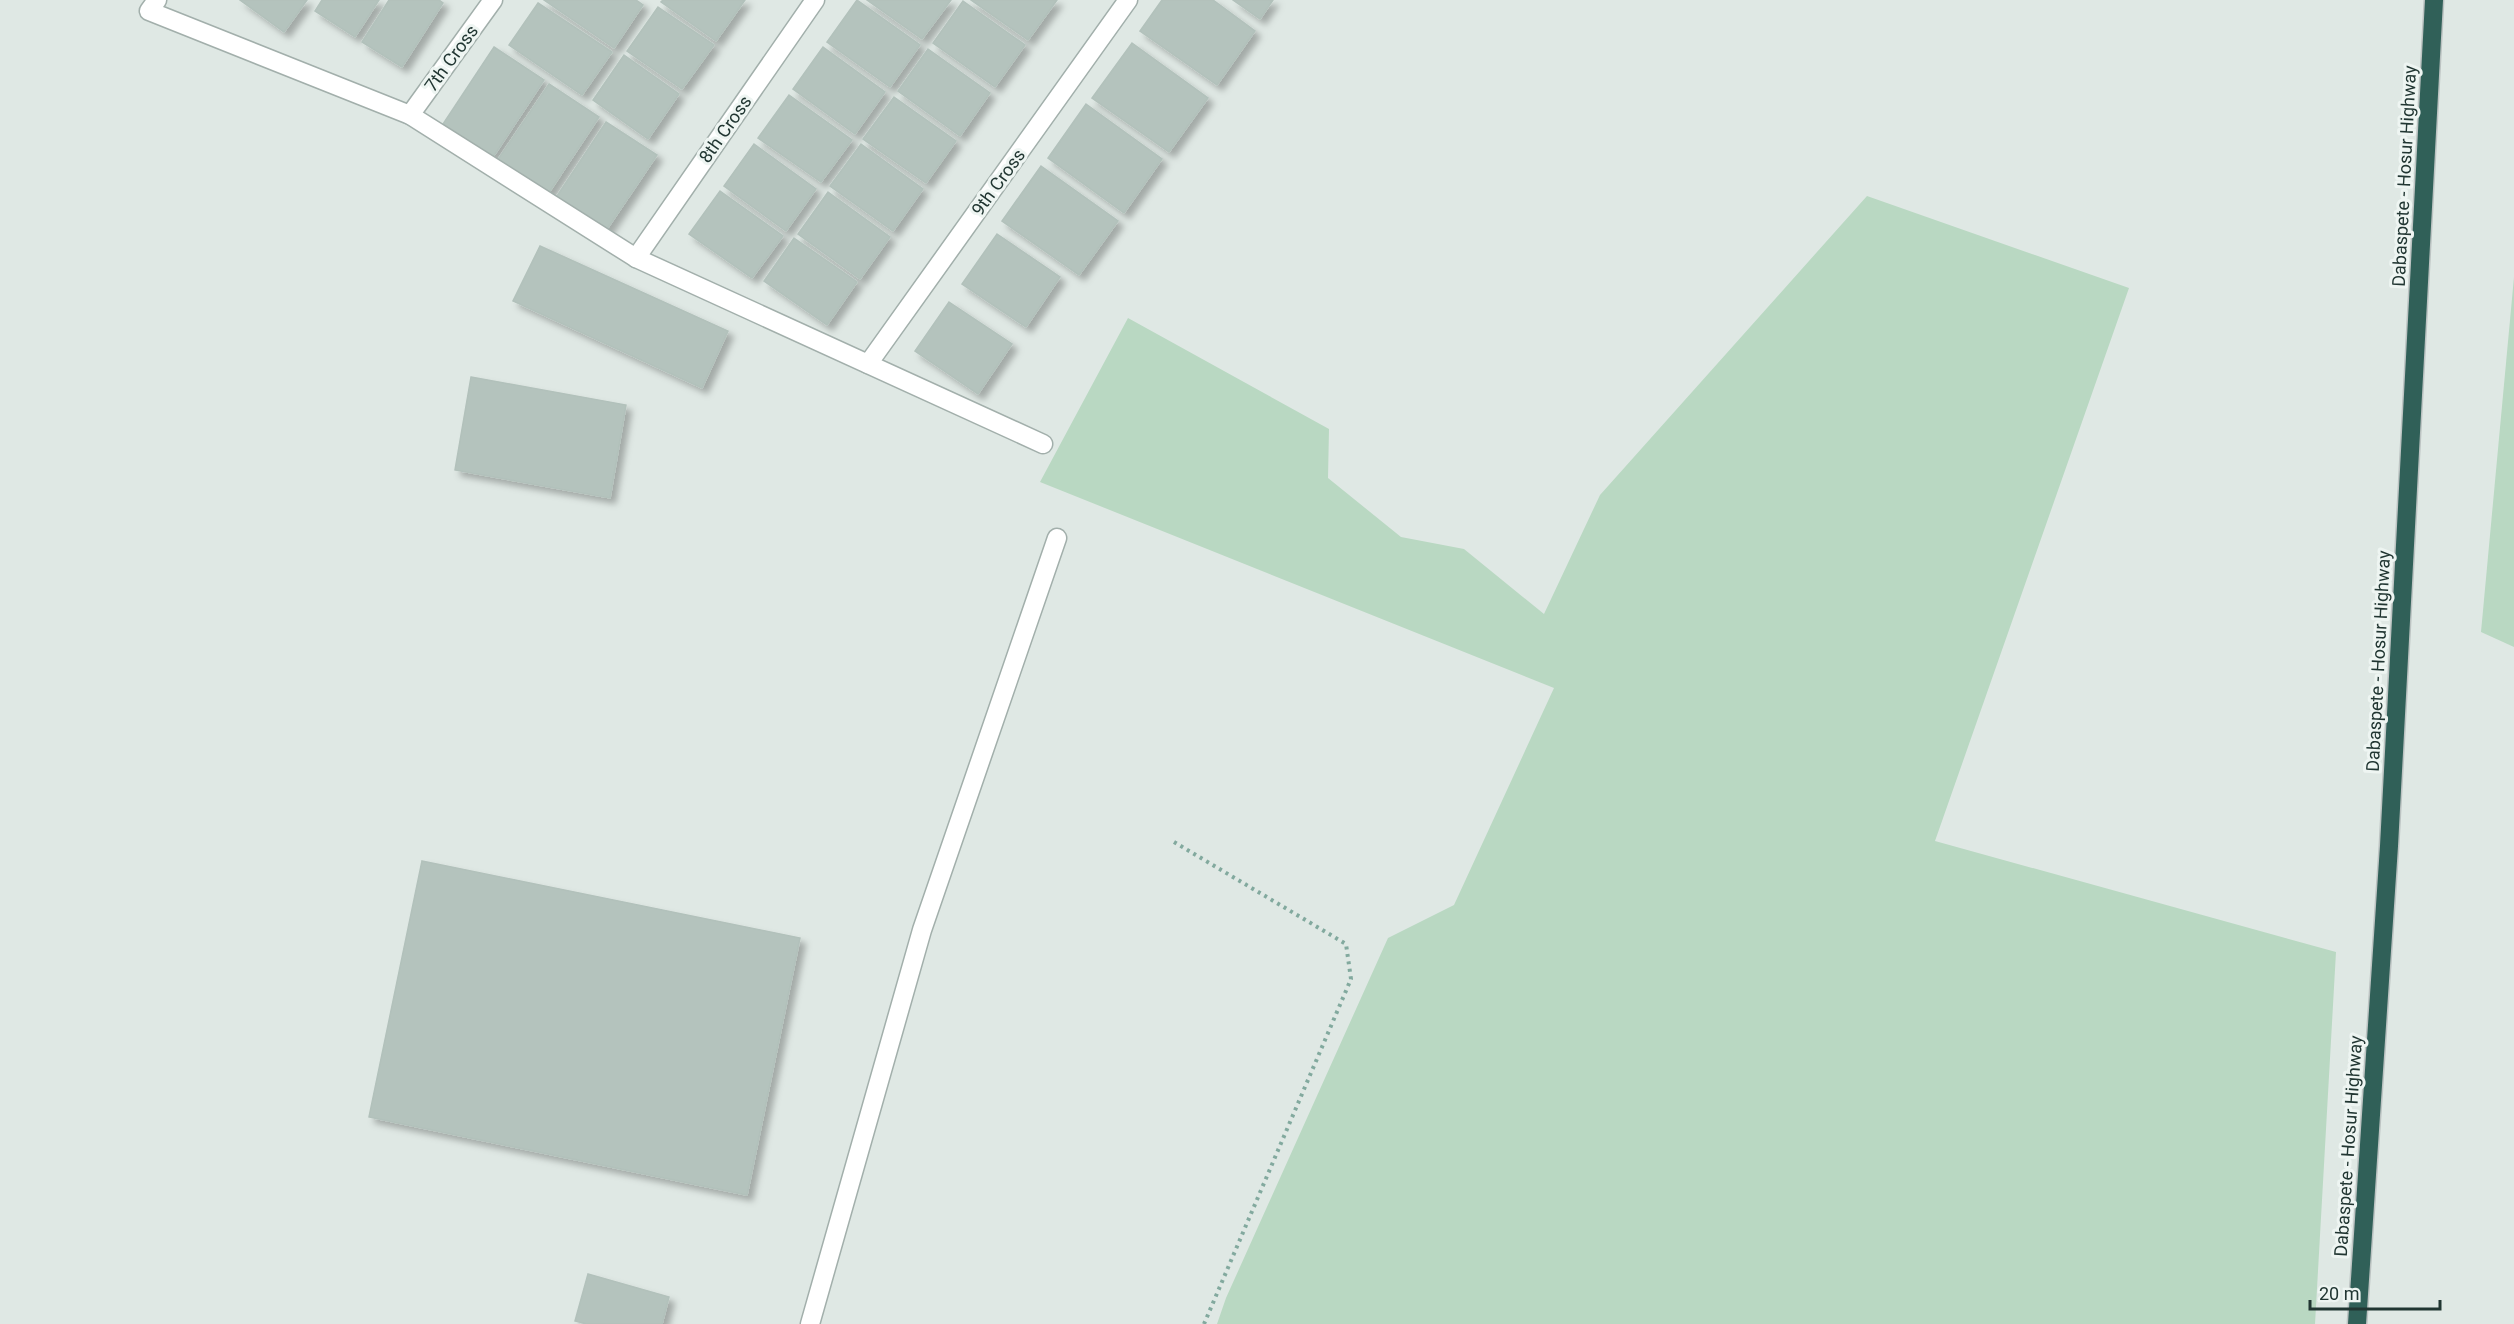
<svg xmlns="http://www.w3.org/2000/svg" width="2514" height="1324" viewBox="0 0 2514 1324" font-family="Roboto,sans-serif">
<defs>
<filter id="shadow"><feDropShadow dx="5.5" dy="5.5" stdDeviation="3" flood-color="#0004"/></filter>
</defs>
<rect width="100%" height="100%" fill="#dfe8e4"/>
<!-- green -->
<g fill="#b9d8c2">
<path d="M1867,196L2129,288L1935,841L2336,952L2315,1324H1217L1226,1298L1388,938L1454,905L1554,688L1040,482L1128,318L1329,429L1328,478L1401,537L1464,549L1544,614L1600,495Z"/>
<path d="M2514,277V647L2481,632Z"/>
</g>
<!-- building -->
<g fill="#b4c3bd" stroke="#b2c1bb" stroke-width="1.5" filter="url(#shadow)">
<path d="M240,0H307L284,32Z"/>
<path d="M322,0H379L355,37L315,11Z"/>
<path d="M389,0H439L443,3L402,67L362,42Z"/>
<path d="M544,0H636L643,5L614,48Z"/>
<path d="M663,0H745L716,41L661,2Z"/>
<path d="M857,0L920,45L890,87L827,42Z"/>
<path d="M867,0H951L922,39Z"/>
<path d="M971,0H1057L1028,40Z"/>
<path d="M1162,0H1213L1255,31L1217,85L1140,31Z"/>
<path d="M1233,0H1273L1260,19Z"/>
<path d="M963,1L1025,45L995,87L933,43Z"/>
<path d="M538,3L612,52L582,95L509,45Z"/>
<path d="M658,7L714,45L682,89L627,51Z"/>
<path d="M1132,43L1208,98L1169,152L1092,98Z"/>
<path d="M494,47L544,80L493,157L443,124Z"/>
<path d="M823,47L885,92L855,134L793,89Z"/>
<path d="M928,49L990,93L960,136L898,91Z"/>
<path d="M624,55L679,94L648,139L593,100Z"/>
<path d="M549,84L599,117L548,194L497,161Z"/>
<path d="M789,95L852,140L821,182L758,138Z"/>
<path d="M894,97L956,141L926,183L863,139Z"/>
<path d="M1086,104L1162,159L1124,213L1048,158Z"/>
<path d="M606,122L657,155L605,232L555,199Z"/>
<path d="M754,144L816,189L786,231L724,186Z"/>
<path d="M861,144L923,189L893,231L830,186Z"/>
<path d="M1041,166L1118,221L1079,275L1002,221Z"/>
<path d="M720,191L783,236L752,278L689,234Z"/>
<path d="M828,192L890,237L860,279L798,234Z"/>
<path d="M997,234L1060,277L1026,327L962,284Z"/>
<path d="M794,238L857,282L827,325L764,281Z"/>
<path d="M540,246L728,331L702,388L513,301Z"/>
<path d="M949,302L1012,344L978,394L915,351Z"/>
<path d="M471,377L626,405L610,498L455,470Z"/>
<path d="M422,861L800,938L747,1195L369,1117Z"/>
<path d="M588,1274L669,1297L662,1324H587L575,1321Z"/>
</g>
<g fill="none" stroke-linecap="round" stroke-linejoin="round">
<defs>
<path id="lane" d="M810,1324L922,930L1057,538"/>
<g id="street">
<path d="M157,0L149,11L410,115L636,258L1043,444"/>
<path d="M410,115L493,0"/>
<path d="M636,258L815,0"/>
<path d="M868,364L1128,0"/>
</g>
<path id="highway" d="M2357,1324L2389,846L2434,0"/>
</defs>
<!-- lane casing -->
<use href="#lane" stroke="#a2afab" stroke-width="21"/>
<!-- street casing -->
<use href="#street" stroke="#a2afab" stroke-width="21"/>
<!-- highway casing -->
<use href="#highway" stroke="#bcc3c2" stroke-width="21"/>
<!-- path -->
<path stroke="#82a99e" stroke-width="4" stroke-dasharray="3 4.5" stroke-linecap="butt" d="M1174,842L1346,944L1351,979L1204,1324"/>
<!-- lane -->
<use href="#lane" stroke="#fff" stroke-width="18"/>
<!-- street -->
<use href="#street" stroke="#fff" stroke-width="18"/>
<!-- highway -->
<use href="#highway" stroke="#306058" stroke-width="18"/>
</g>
<g text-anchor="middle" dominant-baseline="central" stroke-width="6" stroke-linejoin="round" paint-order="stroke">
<!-- street labels -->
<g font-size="18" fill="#213632" stroke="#eef5f2">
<text transform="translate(451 58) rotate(-54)">7th Cross</text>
<text transform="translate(725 129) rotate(-55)">8th Cross</text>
<text transform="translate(2404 176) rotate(-87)">Dabaspete - Hosur Highway</text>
<text transform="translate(998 182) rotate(-54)">9th Cross</text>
<text transform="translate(2378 661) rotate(-87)">Dabaspete - Hosur Highway</text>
<text transform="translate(2348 1146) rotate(-86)">Dabaspete - Hosur Highway</text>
</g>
</g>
<!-- scale -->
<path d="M2310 1300v9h130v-9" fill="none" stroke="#213632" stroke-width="3"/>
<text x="2319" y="1300" font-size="18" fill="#213632" stroke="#eef5f2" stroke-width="4.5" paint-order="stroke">20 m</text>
</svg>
